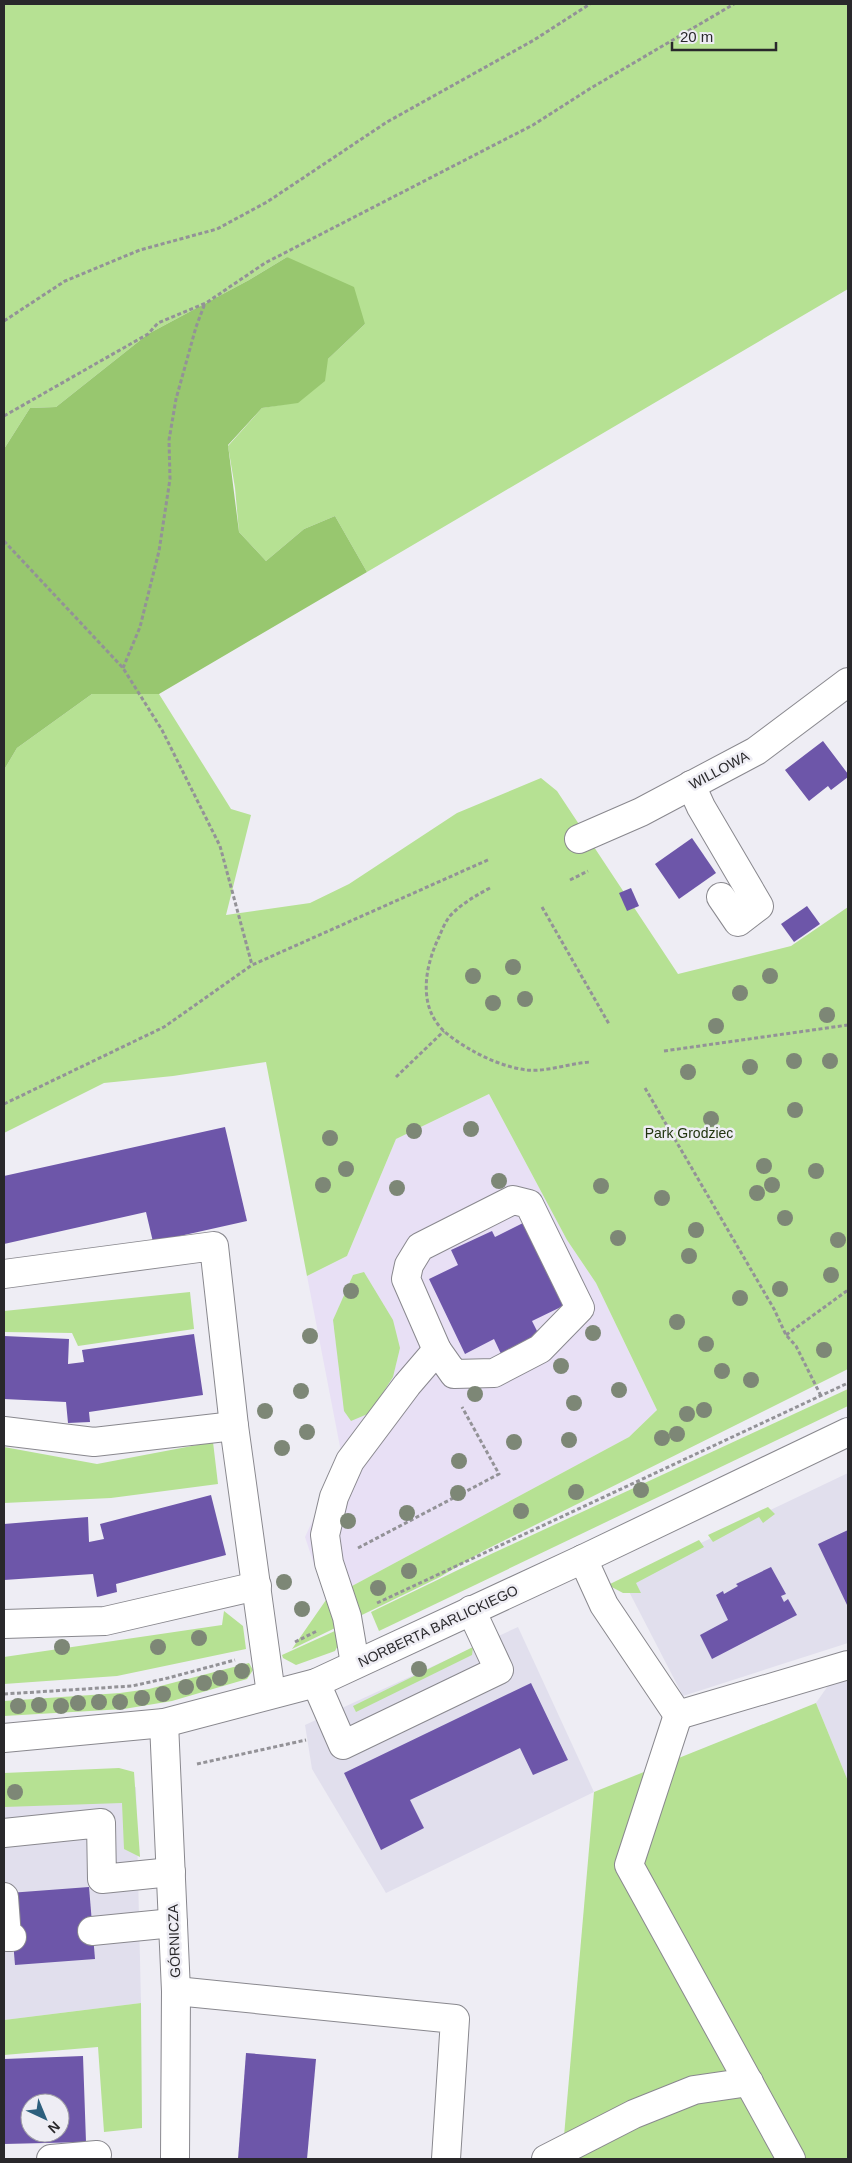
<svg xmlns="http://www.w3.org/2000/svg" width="852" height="2163" viewBox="0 0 852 2163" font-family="Helvetica,sans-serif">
<rect width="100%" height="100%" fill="#eeedf4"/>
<!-- built -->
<g fill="#e1dfed">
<path d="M848,1473V1643L683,1696L623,1580Z"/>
<path d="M518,1627L594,1792L386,1893L312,1769L305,1725Z"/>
<path d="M848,1657V1781L816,1703Z"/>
<path d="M4,1779L136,1787L141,2003L4,2020Z"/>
</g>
<!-- education -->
<path fill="#e8e0f5" d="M489,1094L567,1240L596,1283L657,1410L629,1437L326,1600L305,1537L342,1457L307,1276L347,1256L396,1139Z"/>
<!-- green -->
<g fill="#b6e193">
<path d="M4,4H848V289L367,572L335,516L304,529L266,561L239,532L235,488L228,446L262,408L298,402L328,359L365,324L287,257L249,280L148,334L56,407L30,408L4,449Z"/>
<path d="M92,694H159L231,809L251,815L226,915L310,903L349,884L457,813L541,778L557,791L678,974L791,946L848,907V1369L483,1551L440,1577L292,1649L326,1600L629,1437L657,1410L596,1283L567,1240L489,1094L396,1139L347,1256L307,1276L266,1062L173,1076L104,1083L4,1133V770L17,748Z"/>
<path d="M364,1272L393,1320L400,1348L393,1377L370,1413L351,1421L344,1411L333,1320L353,1275Z"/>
<path d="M190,1292L194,1329L78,1346L72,1333L4,1332V1311Z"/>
<path d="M848,1389V1406L379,1631L371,1612L489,1555Z"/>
<path d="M213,1442L218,1484L111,1498L4,1503V1447L97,1464Z"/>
<path d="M768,1507L775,1514L763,1523L759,1517L713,1542L708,1535Z"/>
<path d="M699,1540L704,1547L636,1583L641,1593H623L608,1585Z"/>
<path d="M224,1611L243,1626L246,1649L117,1676L4,1684V1657L222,1625Z"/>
<path d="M337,1630L341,1640L335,1651L296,1665L283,1658L282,1655Z"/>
<path d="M473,1647L472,1655L356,1712L353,1706Z"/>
<path d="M249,1663L253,1670L247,1679L172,1701L124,1709L4,1716V1701L120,1693L149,1689Z"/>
<path d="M816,1703L848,1781V2159H562L594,1792Z"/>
<path d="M119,1768L134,1772L140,1857L124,1849L122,1803L4,1807V1773Z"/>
<path d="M141,2003L142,2128L104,2132L98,2047L4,2055V2020Z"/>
</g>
<!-- forest -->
<path fill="#98c76f" d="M287,257L354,287L365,324L328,359L325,381L298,403L262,408L228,445L239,532L266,561L304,529L335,516L367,572L159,694H92L17,748L4,770V449L30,408L56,407L148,334L249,280Z"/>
<!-- building -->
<g fill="#6d56a9" fill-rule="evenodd">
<path d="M823,741L848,774V777L831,790L828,786L809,801L785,770Z"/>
<path d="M692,838L716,873L679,899L655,864Z"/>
<path d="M631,888L639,906L627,911L619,893Z"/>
<path d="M807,906L820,924L794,942L781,924Z"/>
<path d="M225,1127L247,1221L153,1242L146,1212L4,1244V1176Z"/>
<path d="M523,1223L563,1306L532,1321L540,1337L502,1356L494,1339L465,1354L429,1279L458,1265L451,1250L492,1231L495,1237Z"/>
<path d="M194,1334L203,1395L89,1412L90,1422L68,1423L66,1402L4,1399V1336L69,1339L68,1364L84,1362L82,1350Z"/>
<path d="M211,1495L226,1555L116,1584L117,1592L97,1597L93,1574L4,1580V1524L88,1517L89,1542L104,1539L100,1524Z"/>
<path d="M848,1530V1607L818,1544Z"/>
<path d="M771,1567L786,1594L781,1596L784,1602L788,1599L797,1615L712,1659L700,1635L728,1620L716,1595L723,1591L724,1594L738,1586L736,1584Z"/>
<path d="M531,1683L568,1760L533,1775L520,1748L448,1782L410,1800L424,1828L381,1850L344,1773Z"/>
<path d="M89,1887L95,1959L15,1965L9,1893Z"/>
<path d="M246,2053L316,2059L307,2159H238Z"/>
<path d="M83,2056L86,2142L4,2144V2059ZM30,2103H60V2133H30Z"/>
</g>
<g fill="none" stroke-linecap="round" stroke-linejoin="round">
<defs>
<g id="minor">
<path d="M691,785L701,807L759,906L738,922L721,897"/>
<path d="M579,839L641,812L756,751L848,682"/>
<path d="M513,1200L529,1204L580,1308L540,1349L494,1373L454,1374L437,1350L406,1279L409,1265L420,1247Z"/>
<path d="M4,1274L214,1246L234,1426L271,1694"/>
<path d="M4,1431L94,1442L234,1426"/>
<path d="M583,1559L604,1605L678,1715L848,1665"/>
<path d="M4,1624L105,1621L257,1586"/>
<path d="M355,1664L347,1617L329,1563L325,1535L334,1497L350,1461L407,1385L437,1350"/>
<path d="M316,1683L343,1745L499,1670L471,1610"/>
<path d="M678,1715L629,1865L791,2159"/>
<path d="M164,1723L176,1991L175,2159"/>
<path d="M4,1738L164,1723L316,1683L583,1559L848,1432"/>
<path d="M4,1833L101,1823L102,1879L171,1872"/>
<path d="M4,1897L7,1937H12"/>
<path d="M92,1931L173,1923"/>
<path d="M176,1991L455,2019L446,2159"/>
<path d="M51,2159L97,2155"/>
<path d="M546,2159L634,2114L694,2090L749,2082"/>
</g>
</defs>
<!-- minor casing -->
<use href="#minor" stroke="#89888e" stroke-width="30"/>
<!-- path -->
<g stroke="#939297" stroke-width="3" stroke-dasharray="4 2.5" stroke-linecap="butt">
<path d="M4,321L65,281L140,250L217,229L267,202L387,122L534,40L590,4"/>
<path d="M4,416L148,334L158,323L206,303L265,263L533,125L591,88L734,4"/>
<path d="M4,541L123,668L162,730L220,846L252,965"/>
<path d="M123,668L140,627L159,551L170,479L169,440L176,399L196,327L205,303"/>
<path d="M570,880L588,871"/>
<path d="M490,888C475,896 461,904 450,916C445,922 442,930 439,937C425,966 417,1007 445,1032C453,1039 464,1046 473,1051C489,1060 509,1068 527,1070C548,1072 570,1063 591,1062"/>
<path d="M542,907L609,1024"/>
<path d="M664,1051L848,1025"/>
<path d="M396,1077L444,1031"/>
<path d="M645,1088L774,1309L786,1335L796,1346L821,1396"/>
<path d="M4,1104L164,1027L252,965L490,859"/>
<path d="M786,1335L848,1290"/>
<path d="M358,1548L499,1474L462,1407"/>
<path d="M377,1603L848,1383"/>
<path d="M295,1642L317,1631"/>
<path d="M4,1694L132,1686L168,1678L235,1660"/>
<path d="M197,1764L306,1740"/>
</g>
<!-- minor -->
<use href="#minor" stroke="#fff" stroke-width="28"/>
</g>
<!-- trees -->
<g fill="#7d8776">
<circle cx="513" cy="967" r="8"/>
<circle cx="473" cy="976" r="8"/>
<circle cx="770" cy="976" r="8"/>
<circle cx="740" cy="993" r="8"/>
<circle cx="525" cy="999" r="8"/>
<circle cx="493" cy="1003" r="8"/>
<circle cx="827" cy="1015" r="8"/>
<circle cx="716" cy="1026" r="8"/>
<circle cx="794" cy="1061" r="8"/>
<circle cx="830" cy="1061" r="8"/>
<circle cx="750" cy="1067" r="8"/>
<circle cx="688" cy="1072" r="8"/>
<circle cx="795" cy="1110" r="8"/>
<circle cx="711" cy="1119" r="8"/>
<circle cx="471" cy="1129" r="8"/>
<circle cx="414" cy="1131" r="8"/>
<circle cx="330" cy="1138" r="8"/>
<circle cx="764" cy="1166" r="8"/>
<circle cx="346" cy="1169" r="8"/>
<circle cx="816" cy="1171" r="8"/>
<circle cx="499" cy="1181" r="8"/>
<circle cx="323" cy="1185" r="8"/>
<circle cx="772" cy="1185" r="8"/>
<circle cx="601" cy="1186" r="8"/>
<circle cx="397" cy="1188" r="8"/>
<circle cx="757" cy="1193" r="8"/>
<circle cx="662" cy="1198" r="8"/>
<circle cx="785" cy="1218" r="8"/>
<circle cx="696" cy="1230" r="8"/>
<circle cx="618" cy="1238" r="8"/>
<circle cx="838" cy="1240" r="8"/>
<circle cx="689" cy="1256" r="8"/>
<circle cx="831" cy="1275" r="8"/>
<circle cx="780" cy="1289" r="8"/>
<circle cx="351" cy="1291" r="8"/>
<circle cx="740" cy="1298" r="8"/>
<circle cx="677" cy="1322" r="8"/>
<circle cx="593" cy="1333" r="8"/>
<circle cx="310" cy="1336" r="8"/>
<circle cx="706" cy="1344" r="8"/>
<circle cx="824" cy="1350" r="8"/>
<circle cx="561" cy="1366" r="8"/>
<circle cx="722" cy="1371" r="8"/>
<circle cx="751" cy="1380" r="8"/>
<circle cx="619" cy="1390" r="8"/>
<circle cx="301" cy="1391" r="8"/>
<circle cx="475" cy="1394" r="8"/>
<circle cx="574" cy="1403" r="8"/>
<circle cx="704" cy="1410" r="8"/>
<circle cx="265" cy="1411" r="8"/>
<circle cx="687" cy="1414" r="8"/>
<circle cx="307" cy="1432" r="8"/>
<circle cx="677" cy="1434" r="8"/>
<circle cx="662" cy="1438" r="8"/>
<circle cx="569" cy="1440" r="8"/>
<circle cx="514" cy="1442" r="8"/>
<circle cx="282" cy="1448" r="8"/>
<circle cx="459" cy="1461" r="8"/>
<circle cx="641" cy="1490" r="8"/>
<circle cx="576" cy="1492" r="8"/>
<circle cx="458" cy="1493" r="8"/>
<circle cx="521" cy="1511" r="8"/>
<circle cx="407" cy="1513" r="8"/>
<circle cx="348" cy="1521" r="8"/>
<circle cx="409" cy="1571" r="8"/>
<circle cx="284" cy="1582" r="8"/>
<circle cx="378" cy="1588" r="8"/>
<circle cx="302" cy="1609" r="8"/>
<circle cx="199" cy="1638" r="8"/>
<circle cx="62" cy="1647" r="8"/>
<circle cx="158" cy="1647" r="8"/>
<circle cx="419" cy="1669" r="8"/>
<circle cx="242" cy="1671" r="8"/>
<circle cx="220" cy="1678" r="8"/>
<circle cx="204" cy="1683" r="8"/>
<circle cx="186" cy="1687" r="8"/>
<circle cx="163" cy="1694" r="8"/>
<circle cx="142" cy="1698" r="8"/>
<circle cx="99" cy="1702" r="8"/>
<circle cx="120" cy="1702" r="8"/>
<circle cx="78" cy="1703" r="8"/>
<circle cx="39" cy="1705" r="8"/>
<circle cx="18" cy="1706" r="8"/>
<circle cx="61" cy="1706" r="8"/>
<circle cx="15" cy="1792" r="8"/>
</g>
<g text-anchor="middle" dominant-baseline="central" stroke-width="5" stroke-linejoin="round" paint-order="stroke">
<!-- street labels -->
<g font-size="14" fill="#29282b" stroke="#eeedf4">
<text transform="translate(719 770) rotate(-28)">WILLOWA</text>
<text transform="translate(438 1626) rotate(-25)">NORBERTA BARLICKIEGO</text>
<text transform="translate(174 1941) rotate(-92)">GÓRNICZA</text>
</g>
<!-- park labels -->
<g font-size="14" fill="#21340f" stroke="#eeedf4">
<text x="689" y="1133">Park Grodziec</text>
</g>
</g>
<!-- border -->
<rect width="852" height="2163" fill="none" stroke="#29282b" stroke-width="10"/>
<!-- north arrow -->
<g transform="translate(45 2118) rotate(136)"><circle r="24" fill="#eeedf4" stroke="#9f9ea4"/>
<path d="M0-4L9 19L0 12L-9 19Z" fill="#2d5f7d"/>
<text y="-8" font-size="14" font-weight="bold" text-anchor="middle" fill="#29282b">N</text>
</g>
<!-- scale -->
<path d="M672 42v8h104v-8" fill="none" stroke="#29282b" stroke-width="2.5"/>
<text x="680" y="42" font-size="15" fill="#29282b" stroke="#eeedf4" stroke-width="4" paint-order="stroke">20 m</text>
</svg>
